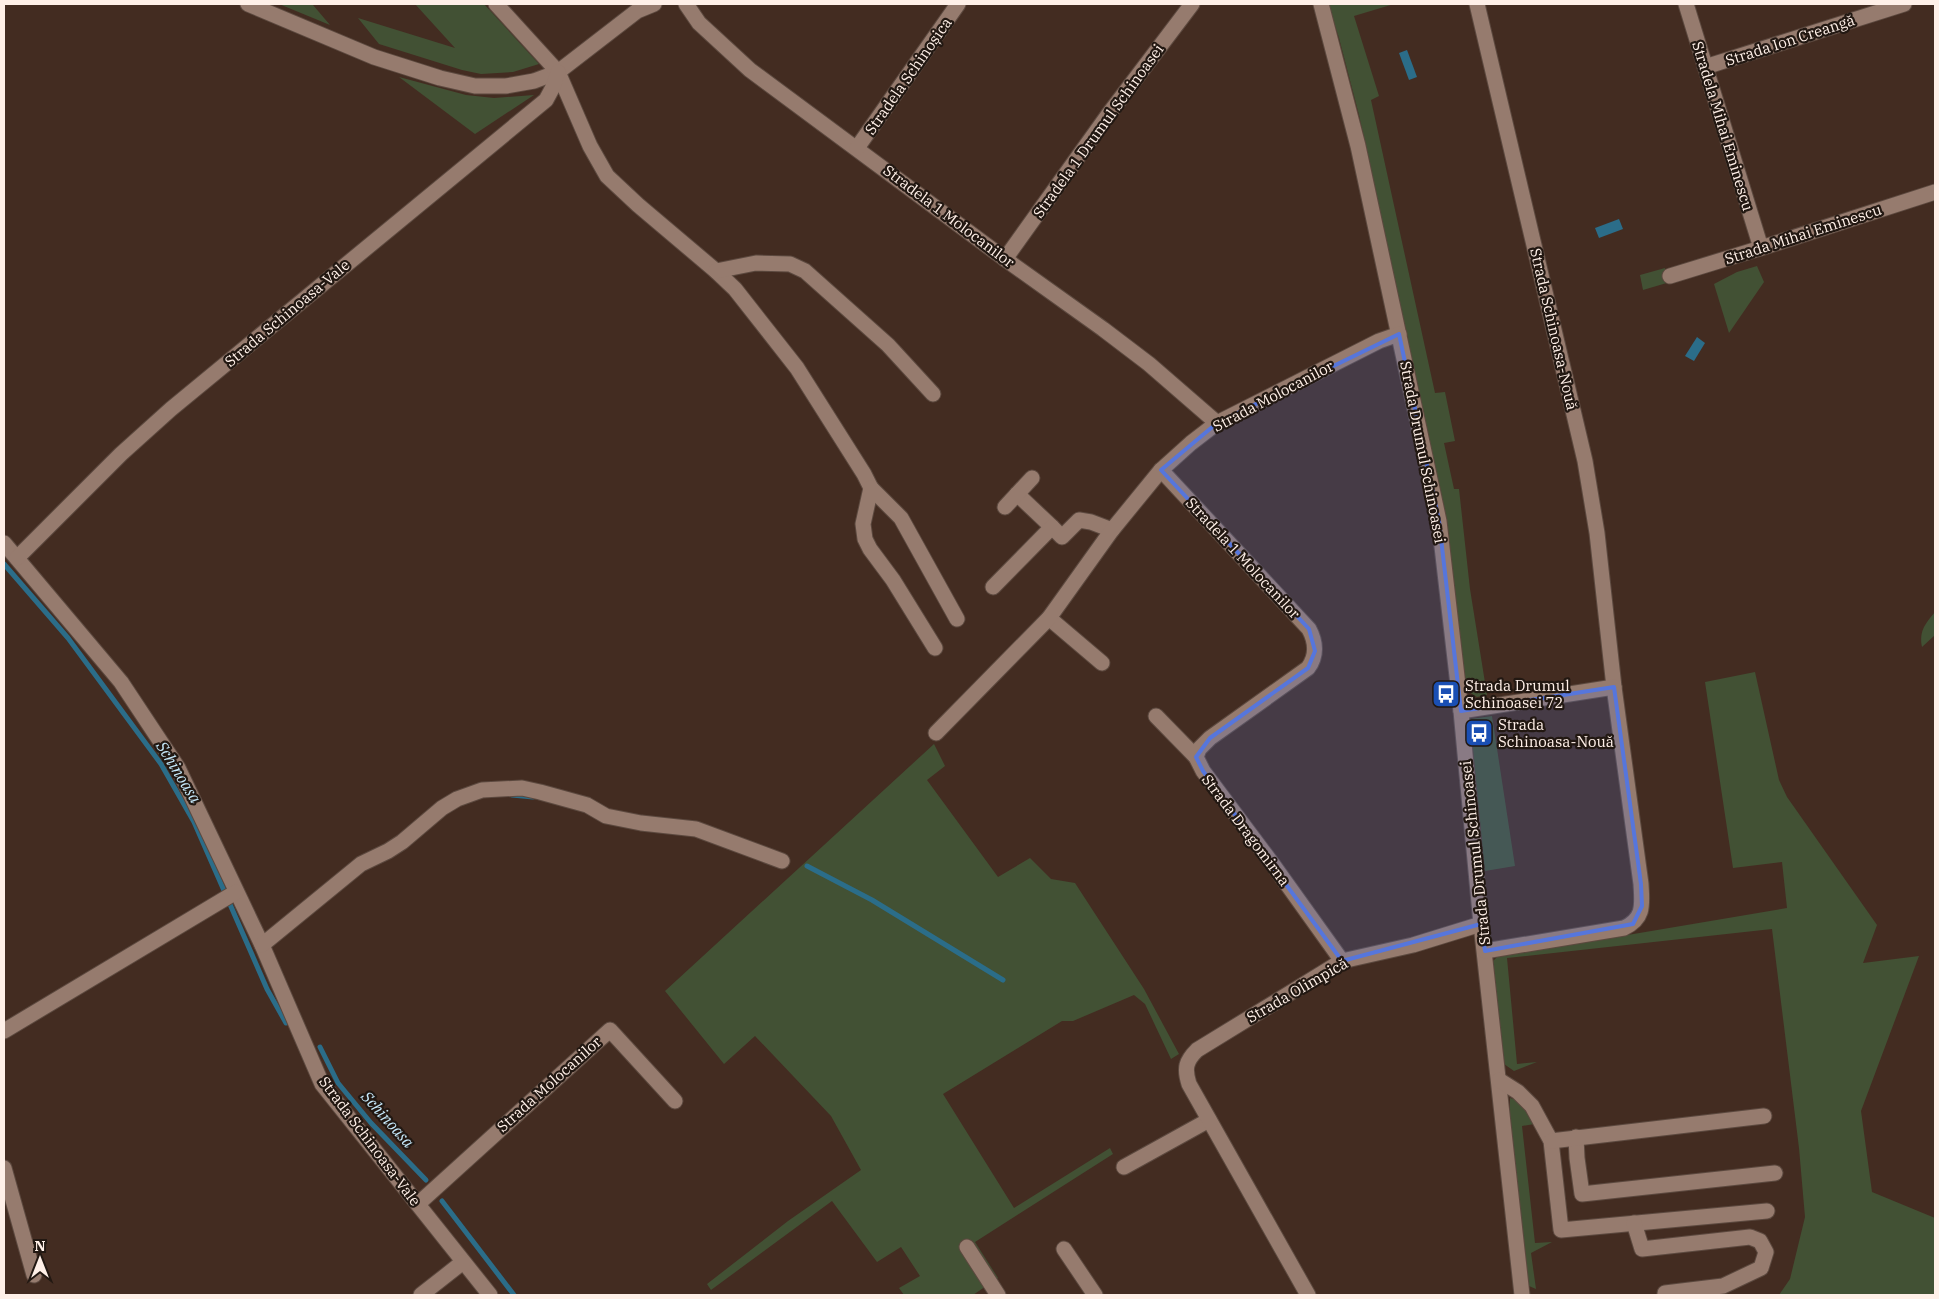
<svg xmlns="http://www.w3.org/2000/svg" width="1939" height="1299" viewBox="0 0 1939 1299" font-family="'IBM Plex Serif',serif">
<rect width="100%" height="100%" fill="#432c21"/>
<!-- green -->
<g fill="#425134">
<path d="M279,4H309L313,5L330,25Z"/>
<path d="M415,4H484L539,64L513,72L481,74L462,70L379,44L358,18L455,48Z"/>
<path d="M1328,4H1394L1354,16L1379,96L1371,100L1435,393L1445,392L1455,441L1444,443L1454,489H1459L1470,589L1487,695L1477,697L1467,691L1441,495L1359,115L1339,38Z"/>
<path d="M399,77L466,95L494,98L534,95L475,134Z"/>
<path d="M1757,266L1764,282L1729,333L1714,284L1737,272Z"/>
<path d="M1665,268L1670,282L1643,290L1640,275Z"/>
<path d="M1935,612V635L1922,647C1919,631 1925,624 1935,612Z"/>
<path d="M1755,672L1779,780L1787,797L1877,925L1863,963L1919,956L1861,1111L1872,1192L1935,1218V1295H1779L1790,1279L1805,1217L1799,1148L1772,929L1507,958L1517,1064L1537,1062L1514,1071L1504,1064L1493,961L1497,957L1787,908L1782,862L1733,868L1705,682Z"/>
<path d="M1492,716L1515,866L1485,871L1470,719Z"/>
<path d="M934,744L945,766L927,780L998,877L1030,858L1051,879L1075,883L1144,989L1179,1054L1171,1059L1145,1004L1134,995L1073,1021H1062L943,1094L1014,1208L1110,1148L1113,1154L975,1242L998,1278L973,1295H904L899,1288L920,1276L901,1247L877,1262L832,1201L711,1290L707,1284L788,1221L861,1170L831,1116L755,1036L724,1064L665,991Z"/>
<path d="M1510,1098L1518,1100L1540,1123L1522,1126L1535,1243L1552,1242L1531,1253L1536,1289L1529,1286L1510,1141Z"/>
</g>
<!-- water -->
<g fill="#2b6d89">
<path d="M1407,50L1417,77L1409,80L1399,53Z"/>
<path d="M1619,219L1623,229L1599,238L1595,228Z"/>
<path d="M1697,337L1705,343L1694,361L1685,356Z"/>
</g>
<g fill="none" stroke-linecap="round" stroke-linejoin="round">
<!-- stream -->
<g stroke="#2b6d89" stroke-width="5">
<path d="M4,564L68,638L161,764L194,822L267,989L286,1023"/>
<path d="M512,795L533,797"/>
<path d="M807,866L872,900L1003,980"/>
<path d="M320,1047L338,1083L371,1123L426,1180"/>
<path d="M442,1201L514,1295"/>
</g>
<defs>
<g id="minor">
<path d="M248,4L374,57L440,78L475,86H506L534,81L558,72L637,11L654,4"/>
<path d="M496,4L558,72L590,146L607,176L638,205L716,271L735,289L797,368L864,474L871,488L863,524L865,539L870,549L893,580L935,648"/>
<path d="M686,4L699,23L750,70L1005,259L1103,329L1149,364L1217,423"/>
<path d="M1321,4L1358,146L1439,521L1461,711L1481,924L1522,1295"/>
<path d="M1477,4L1585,461L1597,533L1614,687L1641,884C1642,904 1645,918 1624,928L1485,951"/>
<path d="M1686,4L1761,248"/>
<path d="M1705,67L1904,4"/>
<path d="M857,148L958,4"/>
<path d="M1005,259L1108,115L1192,4"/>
<path d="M716,271L756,263L790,264L805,271L888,345L933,394"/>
<path d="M1670,276L1761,248L1935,192"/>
<path d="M1161,470L1309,629C1316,642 1317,656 1308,668L1210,738L1199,749L1196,757L1203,771L1274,866L1342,961"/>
<path d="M871,488L901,518L957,619"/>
<path d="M1017,494L1052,527"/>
<path d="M1005,507L1032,478"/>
<path d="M4,543L121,682L178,768L262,945L322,1084L490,1295"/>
<path d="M17,558L121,454L171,409L546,100L553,87L558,72"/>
<path d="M993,587L1052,527L1062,537L1079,520L1091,522L1112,530"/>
<path d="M1049,618L1102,663"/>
<path d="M1461,711L1614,687"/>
<path d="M1156,716L1196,757"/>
<path d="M936,733L1049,618L1112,530L1161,470L1191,443L1217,423L1379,341L1399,334"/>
<path d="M262,945L361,864L388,851L402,842L442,808L457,799L482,790L522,788L540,792L587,805L606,816L641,823L696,829L782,861"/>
<path d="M4,1031L236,892"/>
<path d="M1499,1080L1518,1092L1532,1106L1551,1141L1561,1230L1767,1211"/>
<path d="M1576,1137L1577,1158L1582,1194L1775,1173"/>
<path d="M1551,1141L1764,1116"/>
<path d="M1124,1167L1209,1120"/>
<path d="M4,1168L34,1275"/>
<path d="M418,1204L610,1030L675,1101"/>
<path d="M1634,1223L1642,1249L1750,1237L1760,1241L1766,1252L1761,1268L1723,1286L1665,1293V1295"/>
<path d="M967,1247L998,1295"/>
<path d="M1064,1249L1095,1295"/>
<path d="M421,1295L463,1262"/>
<path d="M1308,1295L1189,1084C1184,1068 1186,1061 1197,1050L1342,961L1413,945L1481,924"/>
</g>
</defs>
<!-- minor casing -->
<use href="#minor" stroke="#5c493f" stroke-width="17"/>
<!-- minor -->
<use href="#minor" stroke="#967b6e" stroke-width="15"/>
</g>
<!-- marked area -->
<path fill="#5676dc" fill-opacity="0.2" stroke="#5676dc" stroke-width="4" stroke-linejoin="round" d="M1399,334L1439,521L1461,711L1614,687L1641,884L1642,906L1633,924L1485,951L1481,924L1342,961L1203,771L1196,757L1210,738L1308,668L1315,651L1309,629L1161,470L1217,423Z"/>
<!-- icons -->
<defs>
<symbol id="bus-square" viewBox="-11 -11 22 22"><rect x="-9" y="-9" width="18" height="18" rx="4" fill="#1a4fb4" stroke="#221812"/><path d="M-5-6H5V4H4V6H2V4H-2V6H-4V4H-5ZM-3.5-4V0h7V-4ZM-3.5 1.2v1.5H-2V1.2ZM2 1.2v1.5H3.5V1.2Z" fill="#fff"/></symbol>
</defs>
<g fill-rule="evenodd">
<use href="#bus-square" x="1430" y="678" width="32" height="32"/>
<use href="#bus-square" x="1463" y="717" width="32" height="32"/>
</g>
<g text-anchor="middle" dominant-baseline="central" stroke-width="4.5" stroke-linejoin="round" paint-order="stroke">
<!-- street labels -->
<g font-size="15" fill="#fff0e8" stroke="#221812">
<text transform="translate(1790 40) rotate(-18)">Strada Ion Creangă</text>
<text transform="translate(908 76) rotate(-55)">Stradela Schinoșica</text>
<text transform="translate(1723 126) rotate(73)">Stradela Mihai Eminescu</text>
<text transform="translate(1098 131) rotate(-54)">Stradela 1 Drumul Schinoasei</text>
<text transform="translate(949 216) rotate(37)">Stradela 1 Molocanilor</text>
<text transform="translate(1803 234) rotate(-18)">Strada Mihai Eminescu</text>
<text transform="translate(287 313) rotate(-40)">Strada Schinoasa-Vale</text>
<text transform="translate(1554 329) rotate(77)">Strada Schinoasa-Nouă</text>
<text transform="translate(1273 396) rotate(-28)">Strada Molocanilor</text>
<text transform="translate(1423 452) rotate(79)">Strada Drumul Schinoasei</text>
<text transform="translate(1243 558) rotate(47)">Stradela 1 Molocanilor</text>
<text transform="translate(1246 830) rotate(53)">Strada Dragomirna</text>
<text transform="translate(1475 853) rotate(-96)">Strada Drumul Schinoasei</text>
<text transform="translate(1297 990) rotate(-30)">Strada Olimpică</text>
<text transform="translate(549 1084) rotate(-42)">Strada Molocanilor</text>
<text transform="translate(370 1141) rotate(53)">Strada Schinoasa-Vale</text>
</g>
<!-- poi labels -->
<g font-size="15" fill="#fff0e8" stroke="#221812" text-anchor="start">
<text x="1465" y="685">Strada Drumul<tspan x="1465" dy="17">Schinoasei 72</tspan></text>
<text x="1498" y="724">Strada<tspan x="1498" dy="17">Schinoasa-Nouă</tspan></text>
</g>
<!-- water labels -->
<g font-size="16" font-style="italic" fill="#c7eafc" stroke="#221812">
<text transform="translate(179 772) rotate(58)">Schinoasa</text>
<text transform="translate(388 1119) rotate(48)">Schinoasa</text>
</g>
</g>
<!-- border -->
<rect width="1939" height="1299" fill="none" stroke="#fff0e8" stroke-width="10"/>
<!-- north arrow -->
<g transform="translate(40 1259)" stroke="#221812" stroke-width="4" paint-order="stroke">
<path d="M0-4L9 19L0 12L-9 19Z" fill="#fff0e8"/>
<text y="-8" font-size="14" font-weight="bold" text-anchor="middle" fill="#fff0e8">N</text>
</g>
</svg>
